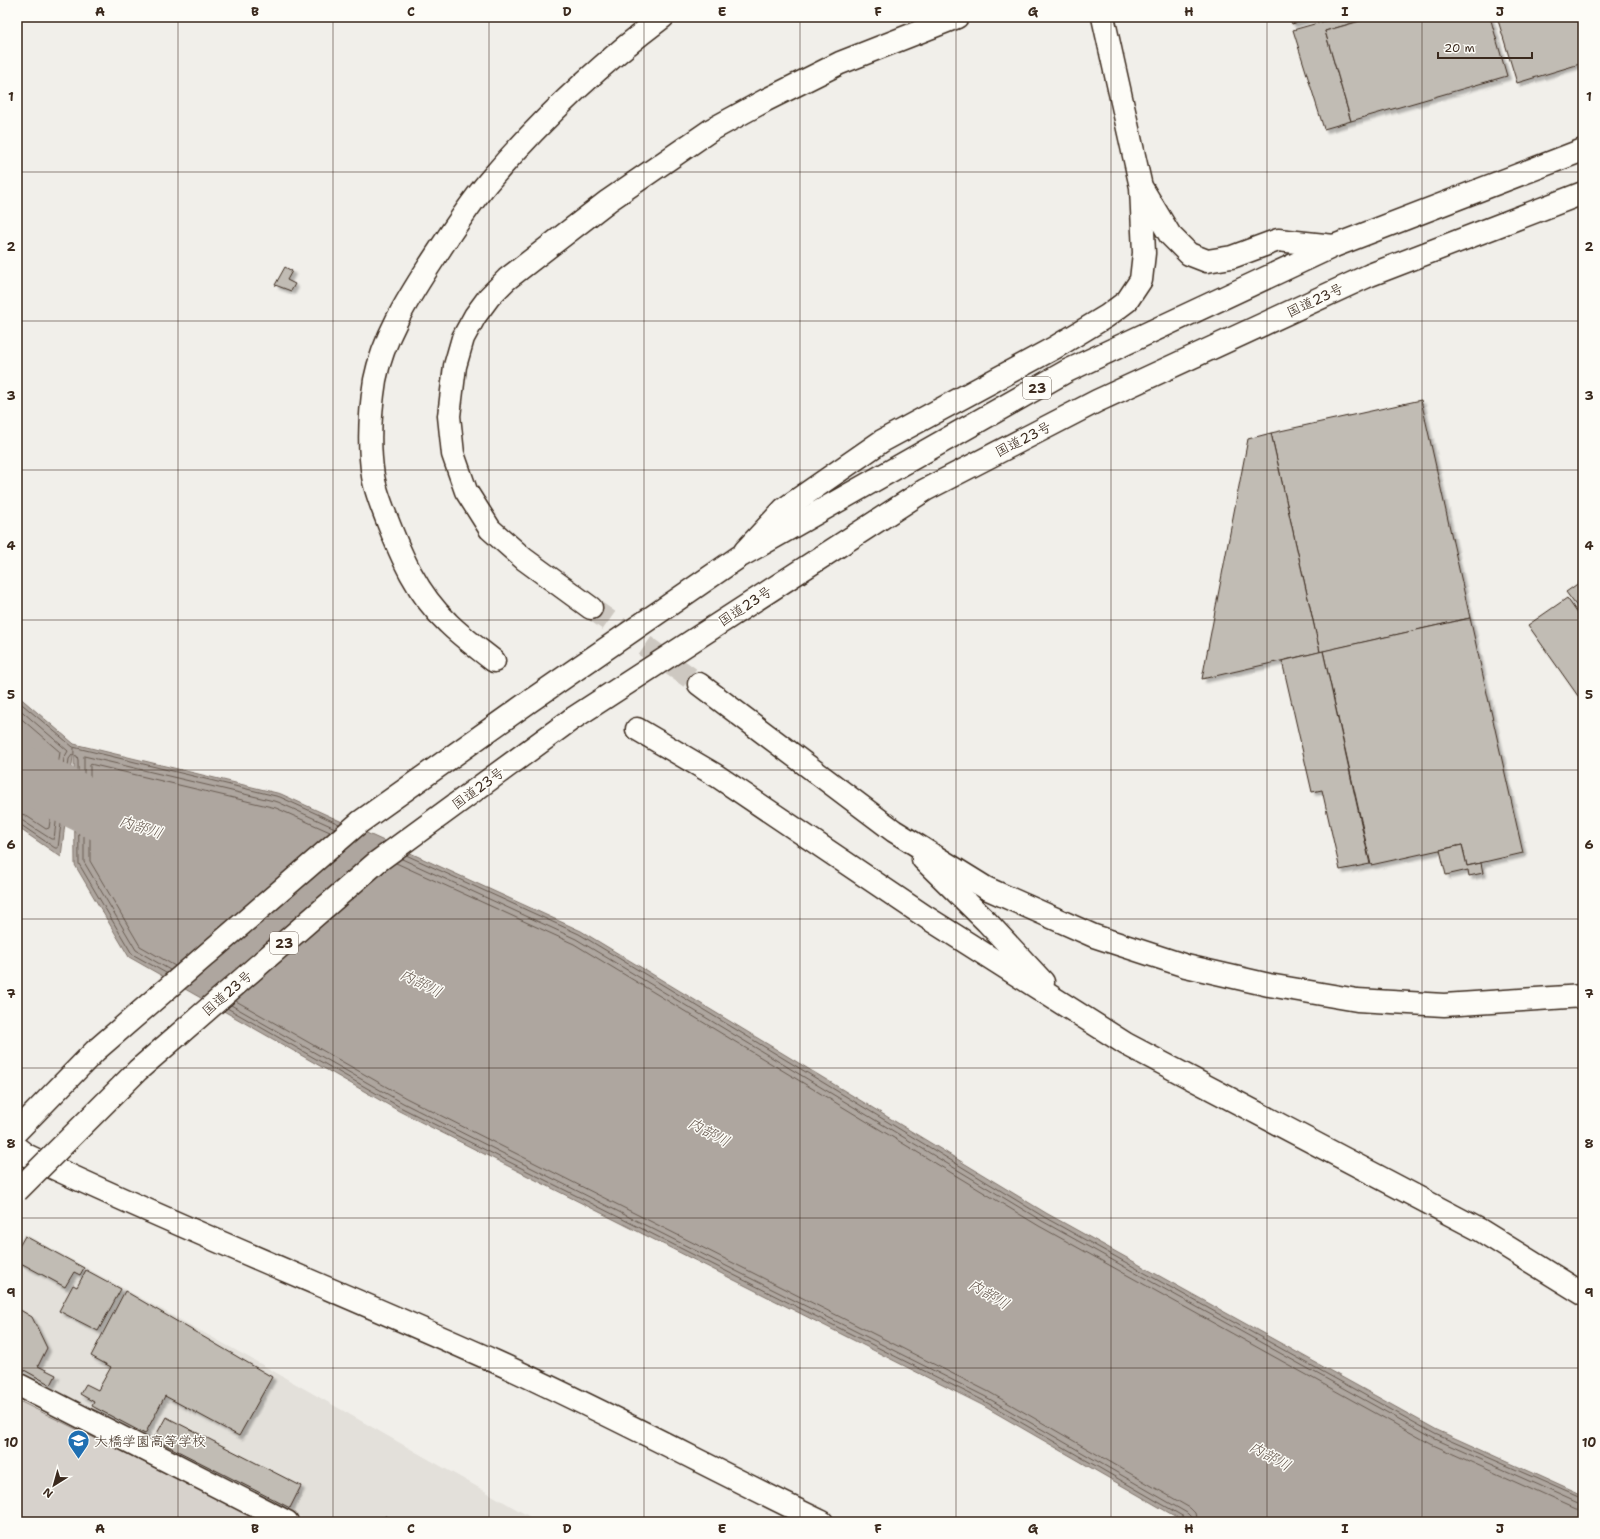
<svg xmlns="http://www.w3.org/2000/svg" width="1600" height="1539" viewBox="0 0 1600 1539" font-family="'Shantell Sans','Klee One',sans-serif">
<defs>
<filter id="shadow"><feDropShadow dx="3.5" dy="3.5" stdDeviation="1" flood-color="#0004"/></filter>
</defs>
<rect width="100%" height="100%" fill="#f1efea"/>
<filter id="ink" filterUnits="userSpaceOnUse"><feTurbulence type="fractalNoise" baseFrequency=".025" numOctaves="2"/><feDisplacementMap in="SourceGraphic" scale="8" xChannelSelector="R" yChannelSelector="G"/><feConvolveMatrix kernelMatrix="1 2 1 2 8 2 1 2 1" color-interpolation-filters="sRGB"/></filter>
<g filter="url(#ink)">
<!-- built -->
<path fill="#e3e0da" d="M25,1234L266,1367L539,1522H309L17,1370V1243Z"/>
<!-- green -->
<path fill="#d7d2cc" stroke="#897e75" d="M17,1400L266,1522H17Z"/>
<!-- water -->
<path fill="#aea69f" stroke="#80746b" d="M17,695L74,744L281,794L581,931L1046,1213L1437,1430L1583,1496V1522H1185L982,1405L399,1111L129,957L75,865L74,748L61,857L17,827Z"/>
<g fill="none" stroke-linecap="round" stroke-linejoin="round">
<!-- shore -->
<g stroke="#695c52" stroke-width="1">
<path d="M17,700L73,747L280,797L339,824"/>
<path d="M17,707L68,751L64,758L54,839H51L23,821L17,819"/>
<path d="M17,715L60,752L49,828L46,829L25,815L17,813"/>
<path d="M17,824L21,825L55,848H58L69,759L72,755L77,756L78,760L79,864L132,954L166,973"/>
<path d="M406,855L579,934L1044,1217L1435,1434L1583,1499"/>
<path d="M402,859L576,939L1042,1221L1433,1438L1578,1503L1583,1504"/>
<path d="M396,863L574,944L1039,1226L1431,1444L1575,1509L1583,1510"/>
<path d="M175,966L140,946L90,861V764L276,808L330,832"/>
<path d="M170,970L136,950L84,862V756L278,802L335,828"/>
<path d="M236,1001L406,1098L989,1392L1190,1508L1195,1513L1197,1522"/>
<path d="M231,1005L403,1103L986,1397L1187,1513L1191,1517V1522"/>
<path d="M227,1008L400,1107L984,1401L1184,1517L1186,1522"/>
</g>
<!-- river -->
<path stroke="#aea69f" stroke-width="56" d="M17,771L105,815L147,829"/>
</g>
<!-- building -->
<g fill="#c1bcb4" stroke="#3b2a1e" filter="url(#shadow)">
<path d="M1289,17H1314L1292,24Z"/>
<path d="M1339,17H1374L1325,31L1351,121L1324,129L1293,30Z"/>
<path d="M1374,17H1490L1507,76L1351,121L1325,31Z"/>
<path d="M1497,17H1583V63L1517,83Z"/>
<path d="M285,267L292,271L287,280L295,284L291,291L275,285Z"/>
<path d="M1421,400L1470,618L1320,652L1271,433Z"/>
<path d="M1271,433L1320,652L1202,679L1248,439Z"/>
<path d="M1583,580V611L1581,612L1566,592Z"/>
<path d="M1567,598L1583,621V692L1578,696L1528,625Z"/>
<path d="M1470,618L1523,853L1467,866L1462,845L1371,865L1323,651Z"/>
<path d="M1323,651L1370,864L1340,870L1322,790L1312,792L1282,661Z"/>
<path d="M1583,843V852L1578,847Z"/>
<path d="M1462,845L1467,866L1481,863L1483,873L1469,876L1468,870L1446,875L1440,850Z"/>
<path d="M25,1236L84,1268L80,1275L74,1272L65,1287L17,1261V1250Z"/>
<path d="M86,1270L121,1289L98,1331L59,1311L73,1285L77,1287Z"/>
<path d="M125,1291L272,1377L239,1436L165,1396L145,1434L92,1406L94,1402L80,1394L86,1384L98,1390L111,1367L91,1356Z"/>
<path d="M17,1308L32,1317L47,1348L38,1366L56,1375L51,1385L17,1366Z"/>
<path d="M166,1417L301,1486L290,1508L154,1439Z"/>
<path d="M385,1516L397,1522H382Z"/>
</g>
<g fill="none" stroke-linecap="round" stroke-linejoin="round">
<!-- minor-tunnel -->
<path stroke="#cdc8c1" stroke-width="22" stroke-dasharray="22 11" stroke-linecap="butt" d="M591,608L699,684"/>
<defs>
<g id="minor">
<path d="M1143,190L1170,235L1189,254L1207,261L1232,257L1278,240L1334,246"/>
<path d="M745,551L784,509L882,441L1054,348L1107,316L1127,301L1141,280L1144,253L1141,187L1103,17"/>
<path d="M591,608L524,559L490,529L466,491L453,454L449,416L455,366L463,338L475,316L489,297L507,279L608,201L711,130L766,100L840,63L957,17"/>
<path d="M494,661C479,649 462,637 448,623C417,594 401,556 386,517C381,504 375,489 373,476C368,444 370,412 375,380C383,339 407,300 429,266C448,237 467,207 489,181C541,120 599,65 663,17"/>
<path d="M699,684L894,831L986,888L1094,936L1186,966L1269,985L1357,1000L1444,1005L1583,996"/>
<path d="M637,729L717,776L926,917L1126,1044L1480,1230L1583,1294"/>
<path d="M923,859L987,922L1043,982"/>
<path d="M17,1148L26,1155C180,1228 338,1291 494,1361C605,1411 712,1469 822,1522"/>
<path d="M17,1384L287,1522"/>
</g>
<g id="highway">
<path d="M572,719L925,490L1097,401L1370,275L1583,193"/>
<path d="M17,1131L95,1051L360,822L530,701L739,557L1067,371L1334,246L1583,150"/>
</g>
</defs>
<!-- minor casing -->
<use href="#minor" stroke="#3b2a1e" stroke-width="25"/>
<!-- highway casing -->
<use href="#highway" stroke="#3b2a1e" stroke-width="25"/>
<!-- minor -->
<use href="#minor" stroke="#fdfcf7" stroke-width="22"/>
<!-- highway -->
<use href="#highway" stroke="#fdfcf7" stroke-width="22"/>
<defs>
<path id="highway-bridge" d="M17,1191L138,1070L377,862L572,719"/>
</defs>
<!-- highway-bridge casing -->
<use href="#highway-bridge" stroke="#3b2a1e" stroke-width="25" stroke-linecap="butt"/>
<!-- highway-bridge -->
<use href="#highway-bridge" stroke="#fdfcf7" stroke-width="22"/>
</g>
</g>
<!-- grid -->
<path fill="none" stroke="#3b2a1e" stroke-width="1" stroke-opacity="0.55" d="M178,17V1522M333,17V1522M489,17V1522M644,17V1522M800,17V1522M956,17V1522M1111,17V1522M1267,17V1522M1422,17V1522M17,172H1583M17,321H1583M17,470H1583M17,620H1583M17,770H1583M17,919H1583M17,1068H1583M17,1218H1583M17,1368H1583"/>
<!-- icons -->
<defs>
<symbol id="school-pin" viewBox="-11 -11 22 30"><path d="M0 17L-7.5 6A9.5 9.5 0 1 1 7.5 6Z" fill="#1f6fb2" stroke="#fdfcf7"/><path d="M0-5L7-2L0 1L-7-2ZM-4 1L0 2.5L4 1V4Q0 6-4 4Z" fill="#fff"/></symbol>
</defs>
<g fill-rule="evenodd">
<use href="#school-pin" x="66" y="1428" width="25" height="34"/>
</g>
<g text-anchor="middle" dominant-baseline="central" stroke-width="3" stroke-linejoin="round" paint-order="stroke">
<!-- shield labels -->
<g fill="#fdfcf7" stroke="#75695f" stroke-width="1">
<rect x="1023" y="377" width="28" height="22" rx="3"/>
<rect x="270" y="932" width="28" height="22" rx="3"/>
</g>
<g font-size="13" font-weight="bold" fill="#3b2a1e">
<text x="1037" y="388">23</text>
<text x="284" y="943">23</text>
</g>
<!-- street labels -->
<g font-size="14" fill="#3b2a1e" stroke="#fdfcf7">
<text transform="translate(1315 300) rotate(-25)">国道23号</text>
<text transform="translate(1023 439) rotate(-27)">国道23号</text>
<text transform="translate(745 606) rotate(-33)">国道23号</text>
<text transform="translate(478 788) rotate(-36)">国道23号</text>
<text transform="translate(227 993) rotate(-41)">国道23号</text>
</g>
<!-- poi labels -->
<g font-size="14" fill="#3b2a1e" stroke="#fdfcf7" text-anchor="start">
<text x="94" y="1441">大橋学園高等学校</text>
</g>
<!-- water labels -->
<g font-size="15" font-style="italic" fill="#63554b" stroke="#fdfcf7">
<text transform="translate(141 827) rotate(18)">内部川</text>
<text transform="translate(421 983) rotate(27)">内部川</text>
<text transform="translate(709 1132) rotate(28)">内部川</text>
<text transform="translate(989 1294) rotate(31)">内部川</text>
<text transform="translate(1270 1456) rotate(29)">内部川</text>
</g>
</g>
<!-- margin -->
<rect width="1600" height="1539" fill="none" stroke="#fdfcf7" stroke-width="44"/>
<!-- north arrow -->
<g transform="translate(54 1485) rotate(217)" stroke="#fdfcf7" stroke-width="3" paint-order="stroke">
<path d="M0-3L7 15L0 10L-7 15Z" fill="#3b2a1e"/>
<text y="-6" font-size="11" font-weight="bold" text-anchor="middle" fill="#3b2a1e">N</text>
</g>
<!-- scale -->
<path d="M1438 52v6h94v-6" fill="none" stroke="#3b2a1e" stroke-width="2"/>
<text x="1444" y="52" font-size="12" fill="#3b2a1e" stroke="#fdfcf7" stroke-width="3" paint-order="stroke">20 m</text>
<rect x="22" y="22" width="1556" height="1495" fill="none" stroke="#3b2a1e" stroke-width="1.5"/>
<g font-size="13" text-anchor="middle" font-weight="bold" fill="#3b2a1e">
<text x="100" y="16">A</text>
<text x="255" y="16">B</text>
<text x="411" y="16">C</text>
<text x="567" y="16">D</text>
<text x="722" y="16">E</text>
<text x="878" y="16">F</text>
<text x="1033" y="16">G</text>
<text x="1189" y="16">H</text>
<text x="1345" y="16">I</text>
<text x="1500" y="16">J</text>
<text x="11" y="101">1</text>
<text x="1589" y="101">1</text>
<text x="11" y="251">2</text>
<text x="1589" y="251">2</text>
<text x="11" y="400">3</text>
<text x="1589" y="400">3</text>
<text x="11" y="550">4</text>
<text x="1589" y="550">4</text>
<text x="11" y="699">5</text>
<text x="1589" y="699">5</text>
<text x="11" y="849">6</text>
<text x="1589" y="849">6</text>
<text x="11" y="998">7</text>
<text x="1589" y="998">7</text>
<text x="11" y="1148">8</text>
<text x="1589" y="1148">8</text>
<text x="11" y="1297">9</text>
<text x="1589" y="1297">9</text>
<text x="11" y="1447">10</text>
<text x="1589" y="1447">10</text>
<text x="100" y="1533">A</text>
<text x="255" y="1533">B</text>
<text x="411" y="1533">C</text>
<text x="567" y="1533">D</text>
<text x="722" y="1533">E</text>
<text x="878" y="1533">F</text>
<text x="1033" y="1533">G</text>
<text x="1189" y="1533">H</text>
<text x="1345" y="1533">I</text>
<text x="1500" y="1533">J</text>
</g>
</svg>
